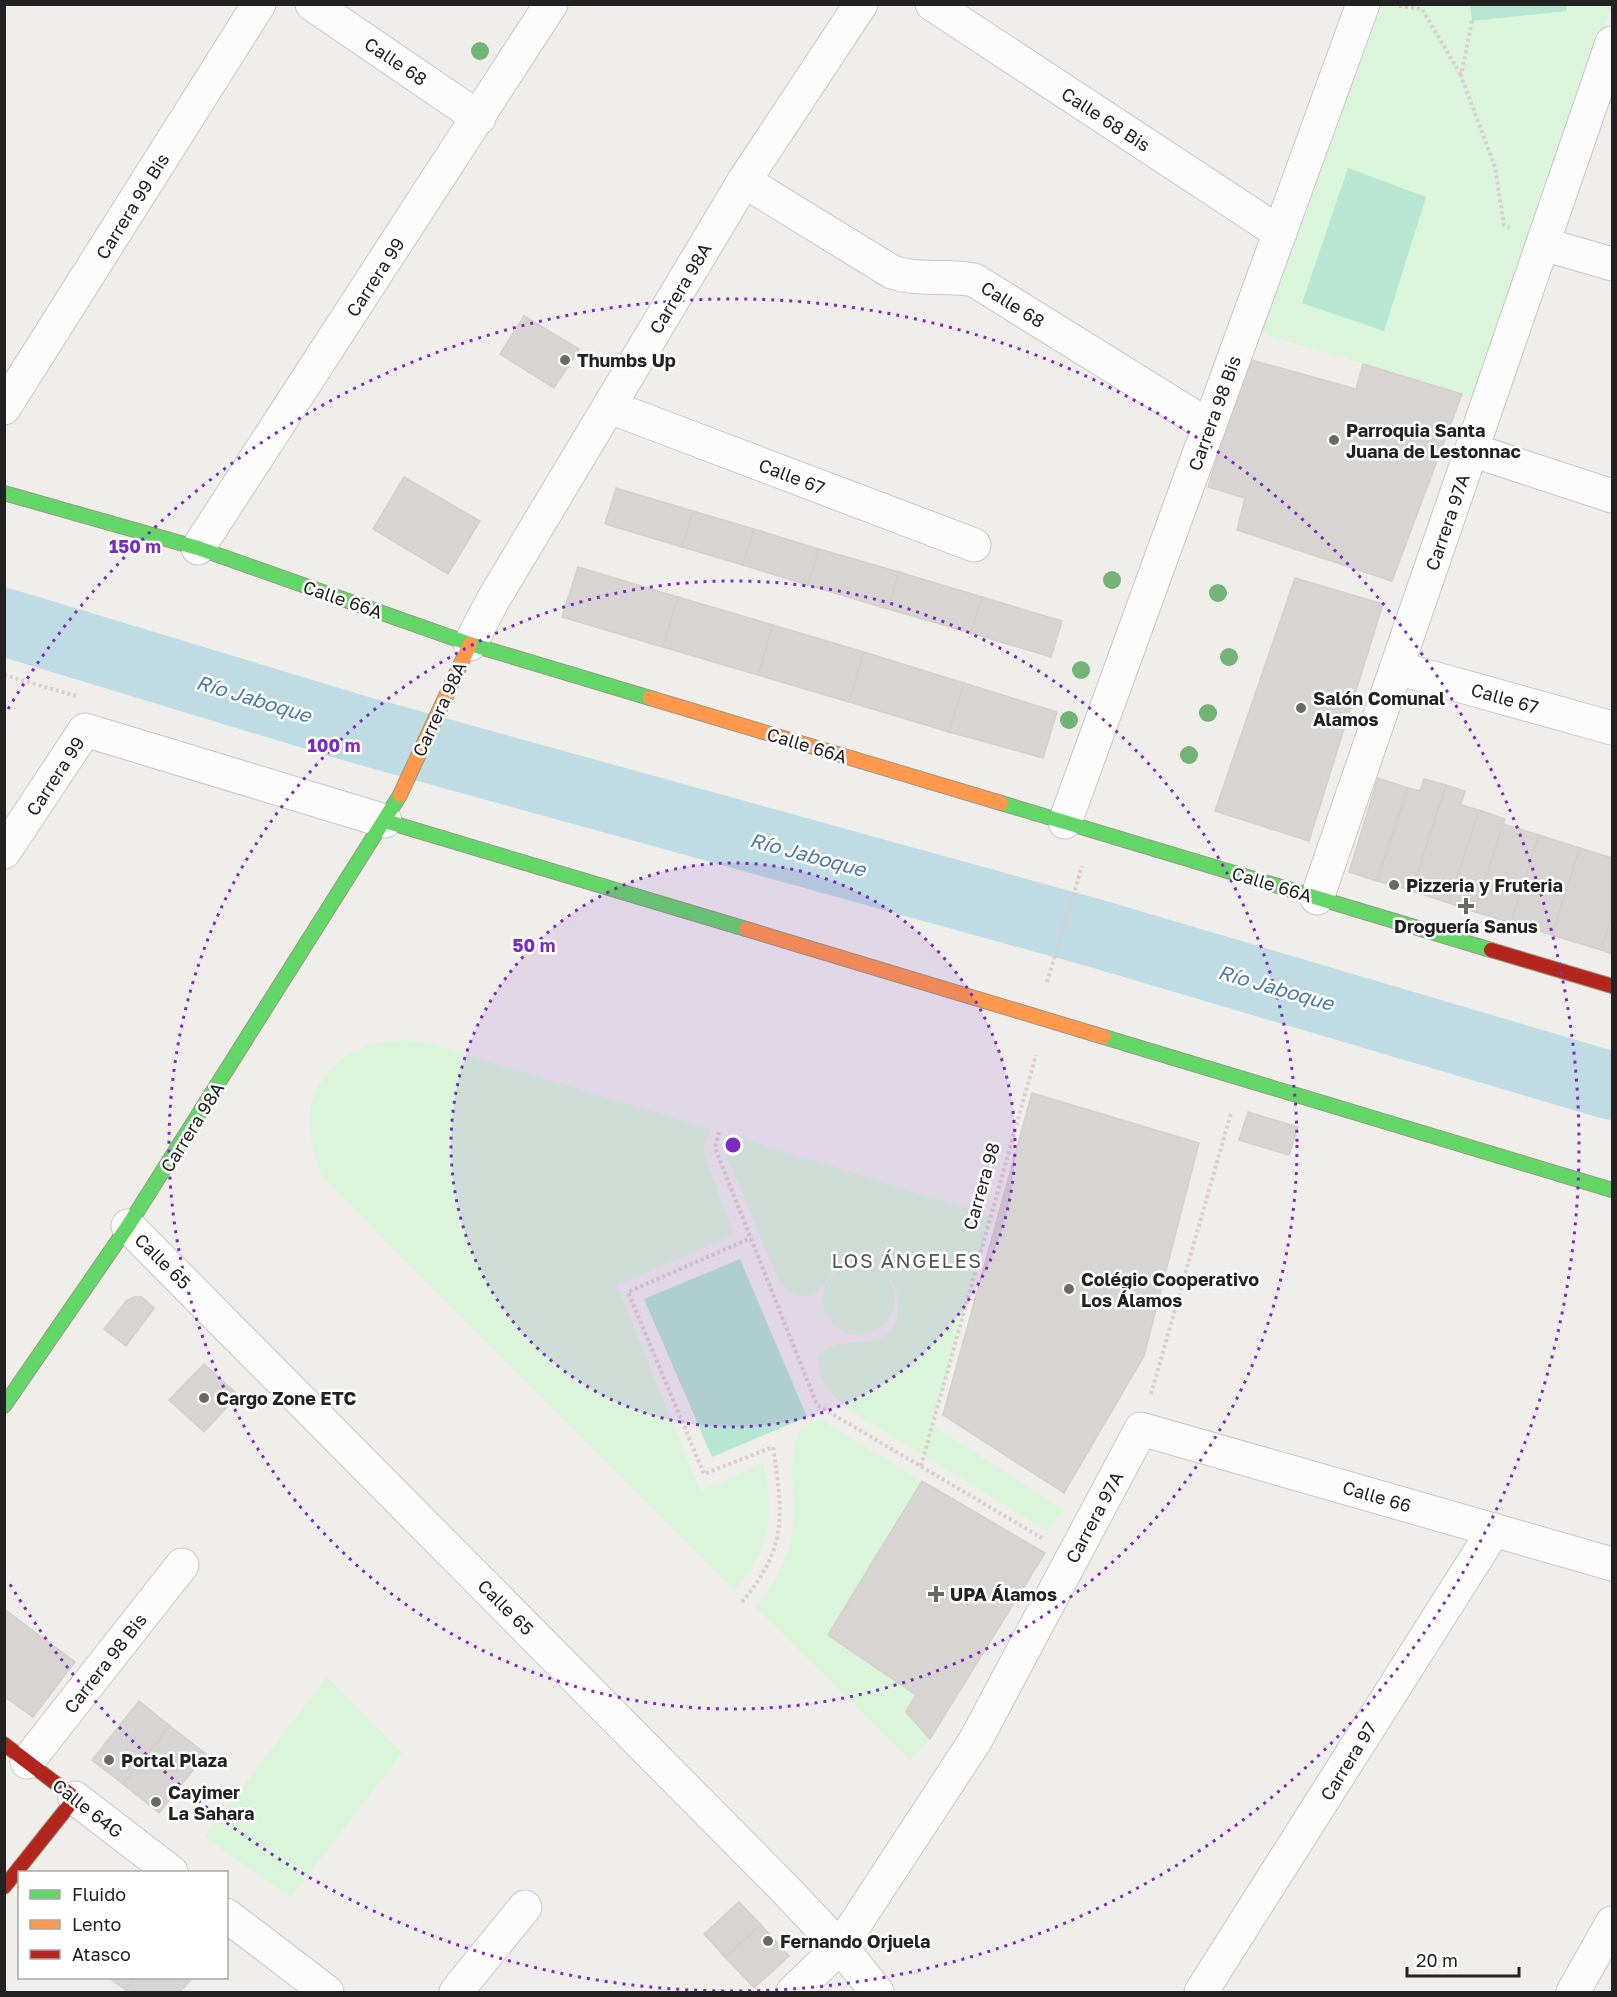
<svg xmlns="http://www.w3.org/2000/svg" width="1617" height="1997" viewBox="0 0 1617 1997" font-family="'Golos Text',sans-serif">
<rect width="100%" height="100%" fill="#f0eeeb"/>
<!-- park -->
<g fill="#daf5da">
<path d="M1382,5H1612L1474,396L1260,333Z"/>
<path d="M408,1040L431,1044L711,1129L703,1151L734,1235L617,1285L700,1491L763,1463C775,1513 771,1551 734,1590L322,1177C316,1159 310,1142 309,1123C308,1090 333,1060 362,1048C376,1042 393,1041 408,1040Z"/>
<path d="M729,1134L991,1216L932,1425L1064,1510L1047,1531L850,1410C831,1394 819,1382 818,1356C841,1329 899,1360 898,1305C898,1282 887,1273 869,1261C859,1261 846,1262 837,1268C829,1274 826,1283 819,1290C806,1303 789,1295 779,1282L724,1150Z"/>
<circle cx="859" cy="1299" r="36"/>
<path d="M820,1419L922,1481L828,1635L916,1695L906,1713L930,1739L910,1760L755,1606C778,1582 793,1549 794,1515C794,1480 787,1464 800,1429Z"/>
<path d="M327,1677L402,1753L291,1897L204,1837Z"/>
</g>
<!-- pitch -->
<g fill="#b7e6d2">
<path d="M1470,5H1566L1567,11L1472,21Z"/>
<path d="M1348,168L1426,197L1384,331L1302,303Z"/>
<path d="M740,1259L807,1417L712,1457L644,1299Z"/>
</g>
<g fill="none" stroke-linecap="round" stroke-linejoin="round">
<!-- river -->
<path stroke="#bfdbe3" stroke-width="68" d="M4,622L357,729L1098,934L1612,1086"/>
</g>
<!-- building -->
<g fill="#d7d4d2" stroke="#d3d0cc" stroke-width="1.5">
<path d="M524,316L579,349L554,388L500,354Z"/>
<path d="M1248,359L1356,389L1363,364L1462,394L1392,581L1237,530L1245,498L1208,487Z"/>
<path d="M404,477L480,521L448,574L373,529Z"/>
<path d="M616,488L693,511L682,547L605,524Z"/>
<path d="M693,511L754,529L743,565L682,547Z"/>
<path d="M754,529L819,549L808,585L743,565Z"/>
<path d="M819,549L899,572L888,609L808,585Z"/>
<path d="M578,567L678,597L663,647L562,617Z"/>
<path d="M899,572L982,597L971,633L888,609Z"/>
<path d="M1295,578L1383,604L1309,841L1215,811Z"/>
<path d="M678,597L773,625L758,675L663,647Z"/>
<path d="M982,597L1062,621L1051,657L971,633Z"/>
<path d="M773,625L864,652L849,702L758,675Z"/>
<path d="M864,652L964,683L949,732L849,702Z"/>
<path d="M964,683L1057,712L1043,758L949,732Z"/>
<path d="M1378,778L1408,788L1377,881L1349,872Z"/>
<path d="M1424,779L1446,785L1412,891L1377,881L1408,788L1420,791Z"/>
<path d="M1446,785L1465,791L1461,805L1479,810L1449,903L1412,891Z"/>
<path d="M1479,810L1505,819L1475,912L1449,903Z"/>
<path d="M1503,824L1539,835L1511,923L1475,912Z"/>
<path d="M1539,835L1580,848L1552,935L1511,922Z"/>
<path d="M1580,848L1612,858V915L1601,950L1552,935Z"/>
<path d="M1612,915V954L1601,950Z"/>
<path d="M1032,1093L1199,1143L1144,1356L1064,1493L943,1415Z"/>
<path d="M1248,1112L1298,1127L1289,1155L1239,1140Z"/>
<path d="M134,1297H142L154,1308L126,1346L104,1329L127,1300Z"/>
<path d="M204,1364L238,1395L204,1432L169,1400Z"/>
<path d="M922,1481L1045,1553L930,1739L906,1712L916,1695L828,1635Z"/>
<path d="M4,1609L75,1662L33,1717L4,1696Z"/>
<path d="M139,1701L170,1726L123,1784L92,1760Z"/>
<path d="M170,1726L206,1754L159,1813L123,1784Z"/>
<path d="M739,1902L761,1925L725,1957L704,1934Z"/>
<path d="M761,1925L789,1956L754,1988L725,1957Z"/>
<path d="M109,1978H136L126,1990Z"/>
<path d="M136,1978H192L180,1992H129L126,1990Z"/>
</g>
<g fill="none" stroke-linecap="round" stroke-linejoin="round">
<defs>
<g id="street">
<path d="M312,4L479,118"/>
<path d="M932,4L1280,233"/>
<path d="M744,181L892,272C919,281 947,275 974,280L1209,426"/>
<path d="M1543,244L1612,264"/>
<path d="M610,407L974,545"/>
<path d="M4,408L259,4"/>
<path d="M1472,450L1612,496"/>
<path d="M198,548L551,4"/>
<path d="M470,644L493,600L744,181L861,4"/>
<path d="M1397,668L1612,728"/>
<path d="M1065,822L1363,4"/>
<path d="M4,852L85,730L385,821"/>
<path d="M1317,898L1612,43"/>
<path d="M128,1226L785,1889L848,1956L877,1992"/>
<path d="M27,1762L182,1565"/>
<path d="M75,1798L171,1872"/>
<path d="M226,1915L327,1992"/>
<path d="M456,1992L525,1907"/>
<path d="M793,1992L840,1947L975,1741L1141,1429L1612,1564"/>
<path d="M1201,1992L1494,1530"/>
<path d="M1573,1992L1612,1923"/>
</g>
<g id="fast">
<path d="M4,493L198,548L470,644L650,698"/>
<path d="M1001,803L1491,950"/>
<path d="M385,821L746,929"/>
<path d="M1104,1037L1612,1190"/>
<path d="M4,1406L128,1226L400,795"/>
</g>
<g id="slow">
<path d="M650,698L1001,803"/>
<path d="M400,795L470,644"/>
<path d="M746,929L1104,1037"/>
</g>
<g id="jam">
<path d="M1491,950L1612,986"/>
<path d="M4,1744L75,1798L4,1887"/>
</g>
</defs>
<!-- street casing -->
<use href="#street" stroke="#c9c8c7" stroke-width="35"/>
<!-- fast casing -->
<use href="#fast" stroke="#999a82" stroke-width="16"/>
<!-- slow casing -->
<use href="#slow" stroke="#999a82" stroke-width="16"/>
<!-- jam casing -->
<use href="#jam" stroke="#999a82" stroke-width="16"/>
<!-- path -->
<g stroke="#dccecd" stroke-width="4" stroke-dasharray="3 3" stroke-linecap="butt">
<path d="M1399,6L1422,9L1461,75"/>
<path d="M1472,21L1461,76L1495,167L1504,225L1510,228"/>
<path d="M4,675L76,696"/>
<path d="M1047,982L1082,866"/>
<path d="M719,1132L715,1148L817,1405L1042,1538"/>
<path d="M1151,1394L1231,1113"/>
<path d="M921,1466L1036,1055"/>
<path d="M742,1602C788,1547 783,1514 773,1447L704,1474L628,1292L751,1238"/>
</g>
<!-- street -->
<use href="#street" stroke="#fdfcfc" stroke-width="33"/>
<!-- fast -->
<use href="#fast" stroke="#63d668" stroke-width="14"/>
<!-- slow -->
<use href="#slow" stroke="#ff974d" stroke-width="14"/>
<!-- jam -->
<use href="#jam" stroke="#b3261e" stroke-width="14"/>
</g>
<!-- trees -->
<g fill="#73b476">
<circle cx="480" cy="51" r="9"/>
<circle cx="1112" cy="580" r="9"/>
<circle cx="1218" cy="593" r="9"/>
<circle cx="1229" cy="657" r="9"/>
<circle cx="1081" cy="670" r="9"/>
<circle cx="1208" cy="713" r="9"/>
<circle cx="1069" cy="720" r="9"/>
<circle cx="1189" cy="755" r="9"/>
</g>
<!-- distance rings -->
<circle cx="733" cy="1145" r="282" fill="#7b2cbf" fill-opacity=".12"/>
<g fill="none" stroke="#7b2cbf" stroke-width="3" stroke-dasharray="3 6">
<circle cx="733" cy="1145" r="282"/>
<circle cx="733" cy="1145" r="564"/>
<path d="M8 709A846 846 0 1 1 8 1581"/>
</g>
<!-- markers -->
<g fill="#6a6968" stroke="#fff" stroke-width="2">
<circle cx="565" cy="360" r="6"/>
<circle cx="1334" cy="440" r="6"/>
<circle cx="1301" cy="708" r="6"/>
<circle cx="1394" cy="885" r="6"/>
<path d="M1463 897h6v6h6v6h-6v6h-6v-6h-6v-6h6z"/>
<circle cx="1069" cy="1289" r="6"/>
<circle cx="204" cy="1398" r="6"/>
<path d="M933 1585h6v6h6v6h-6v6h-6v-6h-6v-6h6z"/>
<circle cx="109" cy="1760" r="6"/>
<circle cx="156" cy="1802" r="6"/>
<circle cx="768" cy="1941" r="6"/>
</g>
<g text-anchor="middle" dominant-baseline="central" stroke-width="5" stroke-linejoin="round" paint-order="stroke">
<!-- street labels -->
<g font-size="18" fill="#222" stroke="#fff">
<text transform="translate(396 61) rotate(34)">Calle 68</text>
<text transform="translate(1106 119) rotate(33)">Calle 68 Bis</text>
<text transform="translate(132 206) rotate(-58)">Carrera 99 Bis</text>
<text transform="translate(375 277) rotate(-57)">Carrera 99</text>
<text transform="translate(680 288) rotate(-59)">Carrera 98A</text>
<text transform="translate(1013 304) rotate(32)">Calle 68</text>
<text transform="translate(1214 413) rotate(-70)">Carrera 98 Bis</text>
<text transform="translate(792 476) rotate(21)">Calle 67</text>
<text transform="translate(1447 522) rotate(-71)">Carrera 97A</text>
<text transform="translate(343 599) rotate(19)">Calle 66A</text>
<text transform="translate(1505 698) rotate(16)">Calle 67</text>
<text transform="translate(439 709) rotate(-65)">Carrera 98A</text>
<text transform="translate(807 745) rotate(17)">Calle 66A</text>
<text transform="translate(55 776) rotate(-57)">Carrera 99</text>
<text transform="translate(1272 884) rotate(17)">Calle 66A</text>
<text transform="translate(192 1127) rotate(-58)">Carrera 98A</text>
<text transform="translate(981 1186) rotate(-74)">Carrera 98</text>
<text transform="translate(163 1261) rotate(45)">Calle 65</text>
<text transform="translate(1377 1496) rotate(16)">Calle 66</text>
<text transform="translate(1094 1517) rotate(-62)">Carrera 97A</text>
<text transform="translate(506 1607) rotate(45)">Calle 65</text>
<text transform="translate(105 1663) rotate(-52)">Carrera 98 Bis</text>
<text transform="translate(1348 1761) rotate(-58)">Carrera 97</text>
<text transform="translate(88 1808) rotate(38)">Calle 64G</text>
</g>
<!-- poi labels -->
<g font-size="18" font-weight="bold" fill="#222" stroke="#fff" text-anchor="start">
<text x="577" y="360">Thumbs Up</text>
<text x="1346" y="430">Parroquia Santa<tspan x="1346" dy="21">Juana de Lestonnac</tspan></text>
<text x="1313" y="698">Salón Comunal<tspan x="1313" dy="21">Alamos</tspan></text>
<text x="1406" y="885">Pizzeria y Fruteria</text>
<text x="1466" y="926" text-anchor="middle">Droguería Sanus</text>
<text x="1081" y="1279">Colégio Cooperativo<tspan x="1081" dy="21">Los Álamos</tspan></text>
<text x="216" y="1398">Cargo Zone ETC</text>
<text x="950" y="1594">UPA Álamos</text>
<text x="121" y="1760">Portal Plaza</text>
<text x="168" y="1792">Cayimer<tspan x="168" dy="21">La Sahara</tspan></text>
<text x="780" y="1941">Fernando Orjuela</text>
</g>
<!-- water labels -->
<g font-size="20" font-style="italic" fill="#4a7aab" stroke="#fff">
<text transform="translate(254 698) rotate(17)">Río Jaboque</text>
<text transform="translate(808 854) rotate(15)">Río Jaboque</text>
<text transform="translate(1276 987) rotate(16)">Río Jaboque</text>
</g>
<!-- neighbourhood labels -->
<g font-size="20" letter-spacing="1.5" fill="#555" stroke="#fff">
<text x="907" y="1260">LOS ÁNGELES</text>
</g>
</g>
<circle cx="733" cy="1145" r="9" fill="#7b2cbf" stroke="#fff" stroke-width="3"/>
<g font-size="18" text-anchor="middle" font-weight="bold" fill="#7b2cbf" stroke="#fff" stroke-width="5" stroke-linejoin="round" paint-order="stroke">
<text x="135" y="553">150 m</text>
<text x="334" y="752">100 m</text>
<text x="534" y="952">50 m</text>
</g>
<!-- border -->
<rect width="1617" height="1997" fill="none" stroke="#222222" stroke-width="12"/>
<!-- legend -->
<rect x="18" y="1871" width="210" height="108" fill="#ffffff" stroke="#a7a7a7" stroke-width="1.5"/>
<rect x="30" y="1890" width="30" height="9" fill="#63d668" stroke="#a7a7a7" stroke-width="1.5"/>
<text x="72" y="1901" font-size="18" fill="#222222">Fluido</text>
<rect x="30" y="1920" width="30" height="9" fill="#ff974d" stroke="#a7a7a7" stroke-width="1.5"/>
<text x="72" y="1931" font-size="18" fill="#222222">Lento</text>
<rect x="30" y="1950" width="30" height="9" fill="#b3261e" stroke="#a7a7a7" stroke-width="1.5"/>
<text x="72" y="1961" font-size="18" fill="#222222">Atasco</text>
<!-- scale -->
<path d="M1407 1967v9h112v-9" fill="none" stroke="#222222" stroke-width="3"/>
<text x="1416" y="1967" font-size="18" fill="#222222" stroke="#ffffff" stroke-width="4.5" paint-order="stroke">20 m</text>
</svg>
